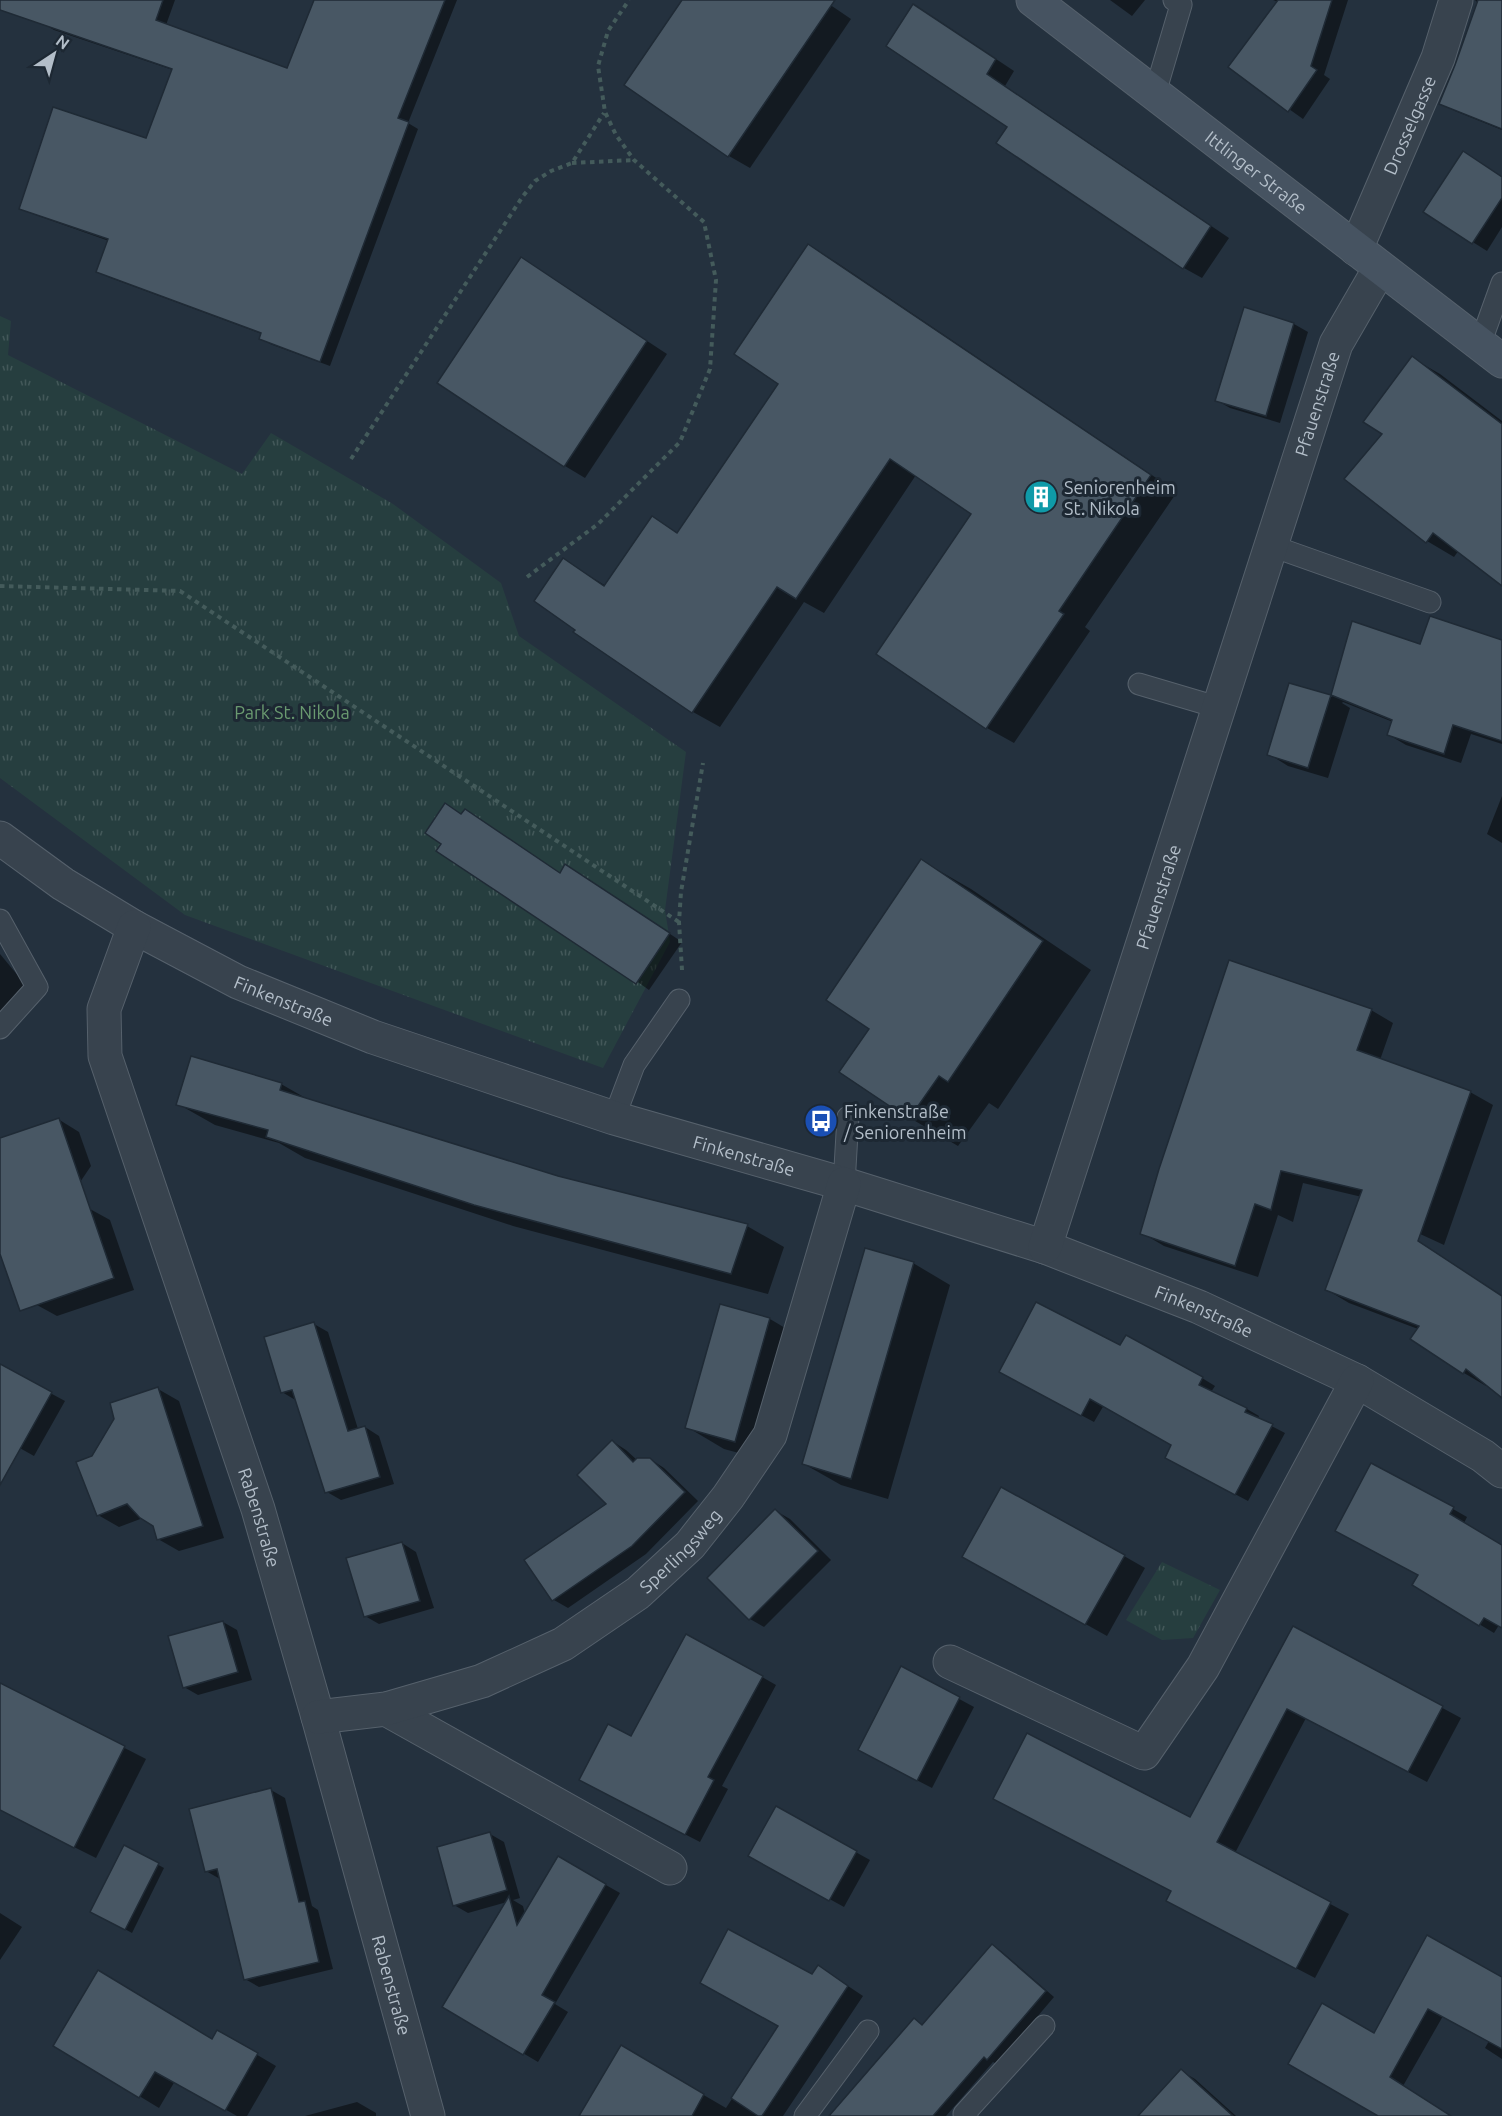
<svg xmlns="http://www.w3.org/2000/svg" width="1502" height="2116" viewBox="0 0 1502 2116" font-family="Ubuntu,sans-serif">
<defs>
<pattern id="grass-tufts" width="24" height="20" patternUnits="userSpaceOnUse" patternTransform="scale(1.5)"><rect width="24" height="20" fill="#263e3f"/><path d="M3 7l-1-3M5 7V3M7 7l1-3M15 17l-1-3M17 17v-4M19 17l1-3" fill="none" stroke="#435859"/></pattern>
</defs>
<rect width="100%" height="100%" fill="#24313e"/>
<!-- grass -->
<g fill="url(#grass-tufts)">
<path d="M0,316L11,321L8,355L242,474L271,433L393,504L501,583L519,636L686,752L665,910L670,942L603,1068L185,915L0,778Z"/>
<path d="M1162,1562L1220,1590L1193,1638L1162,1640L1126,1620Z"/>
</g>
<!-- shadow -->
<g fill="#0007">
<path d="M52,0H175L166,25L288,70L316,0H457L408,123L418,129L330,366L270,344L261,338L262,334L108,277L98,271L109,241L30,213L21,208L147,140L173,70L54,30L44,24Z"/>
<path d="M683,0H823L851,19L750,168L729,156L626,85Z"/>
<path d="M1110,0H1145L1132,16Z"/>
<path d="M1273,0H1348L1324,75L1330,79L1303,119L1230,67L1278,2Z"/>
<path d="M1475,0H1502V130L1455,111L1441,103L1478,3Z"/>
<path d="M933,17L1014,71L1005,86L1229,238L1202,278L1184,268L1009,126Z"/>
<path d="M1502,195V227L1487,251L1425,212Z"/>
<path d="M809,246L836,262L1177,492L1085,627L1090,631L1014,743L987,728L878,654L973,513L916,475L824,613L804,602L720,727L693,712L575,632L577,629L563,560L606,586L652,518L678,533L780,383Z"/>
<path d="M522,259L667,354L585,478L565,466Z"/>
<path d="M1294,324L1308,332L1280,423L1230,408L1216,400Z"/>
<path d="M1412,358L1440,374L1502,421V584L1459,550L1454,557L1427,541L1346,479L1385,434Z"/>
<path d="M1353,623L1421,646L1502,641V744L1471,734L1461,763L1406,745L1389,735L1393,722L1343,702L1342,703L1350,708L1328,778L1288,766L1269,754L1290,684L1332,697Z"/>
<path d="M1502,796V843L1487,834Z"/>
<path d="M443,843L561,874L579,873L682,942L649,990Z"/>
<path d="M922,861L971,889L1091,970L998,1109L989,1103L958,1146L910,1118L871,1028Z"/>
<path d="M0,954L34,995L0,1023Z"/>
<path d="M1371,1010L1393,1023L1380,1060L1470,1092L1493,1105L1444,1245L1418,1233L1410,1246L1502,1318V1396L1487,1384L1486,1386L1464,1373L1418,1329L1349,1303L1327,1290L1362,1197L1303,1183L1293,1222L1278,1215L1258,1277L1164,1246L1142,1233Z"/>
<path d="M281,1084L309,1100L558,1178L747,1226L784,1247L768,1294L513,1226L305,1158L279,1143L215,1125L178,1104Z"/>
<path d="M58,1119L79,1132L91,1166L22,1267L0,1250V1140Z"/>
<path d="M90,1209L110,1220L134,1290L57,1316L37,1305Z"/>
<path d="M913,1263L950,1285L888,1499L841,1485L804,1464Z"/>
<path d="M721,1306L770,1319L807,1341L772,1462L724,1449L687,1427Z"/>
<path d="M314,1324L328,1332L358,1429L365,1427L379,1436L394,1484L341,1500L327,1492L297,1401L282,1392Z"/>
<path d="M2,1367L65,1401L34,1456L0,1437V1371Z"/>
<path d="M1202,1378L1215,1386L1211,1392L1247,1409L1259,1416L1258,1419L1285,1433L1248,1501L1180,1465L1173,1445L1104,1405L1094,1422L1013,1379Z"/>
<path d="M158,1389L179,1401L224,1538L179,1551L158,1539L154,1525L143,1518L119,1527L98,1515L93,1457Z"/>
<path d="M612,1441L626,1450L637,1460L650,1459L664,1468L698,1501L646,1554L568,1608L554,1600L609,1504Z"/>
<path d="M1453,1509L1467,1517L1464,1523L1502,1547V1627L1499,1625L1494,1633L1414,1585L1419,1575L1351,1538Z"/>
<path d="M776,1511L790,1519L831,1560L764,1627L750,1619L709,1578Z"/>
<path d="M402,1543L416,1552L434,1608L379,1624L365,1616Z"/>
<path d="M1124,1556L1145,1568L1107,1636L985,1568Z"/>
<path d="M223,1622L237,1630L252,1680L198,1695L184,1687Z"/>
<path d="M1294,1628L1461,1718L1427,1782L1306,1718L1235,1853L1349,1914L1315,1978L1187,1911L1191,1819Z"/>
<path d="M902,1668L974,1707L932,1788L874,1758Z"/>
<path d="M762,1677L776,1685L722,1786L728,1789L700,1842L595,1788L632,1738Z"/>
<path d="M0,1684L146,1759L96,1858L0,1810Z"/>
<path d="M271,1790L285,1798L312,1906L318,1910L333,1969L259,1987L245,1979L220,1879L206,1871Z"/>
<path d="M776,1808L870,1860L844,1907L750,1855Z"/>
<path d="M490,1834L504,1842L520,1898L513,1900L523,1906L525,1914L558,1858L620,1893L555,2004L568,2012L538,2062L444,2006L507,1902L468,1913L454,1905Z"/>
<path d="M125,1847L164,1868L132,1933L92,1911Z"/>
<path d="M0,1913L22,1927L0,1960Z"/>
<path d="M992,1946L1001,1951L1054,1997L997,2064L993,2062L946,2116H831L914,2020L924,2026Z"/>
<path d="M1418,1954L1502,2003V2059L1485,2048L1489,2041L1443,2016L1403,2086L1450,2116H1381L1374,2035Z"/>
<path d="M812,1976H833L863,1996L783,2116H596L621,2047L726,2108Z"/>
<path d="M218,2032L276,2066L247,2116H237L175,2081L159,2108L55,2045L213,2040Z"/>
<path d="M1181,2071L1195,2079L1236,2116H1140Z"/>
<path d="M357,2102L376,2113V2116H305Z"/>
</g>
<!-- building -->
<g fill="#485764" stroke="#1f2a35" stroke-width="1.5">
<path d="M0,0H163L156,20L287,68L314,0H445L398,118L409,122L320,362L259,339L261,333L96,272L108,239L19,209L53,107L146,138L172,69L0,10Z"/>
<path d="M682,0H835L728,157L624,85Z"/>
<path d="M1278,0H1332L1311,66L1317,70L1288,112L1228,67Z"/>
<path d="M1478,0H1502V129L1439,104L1455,65Z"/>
<path d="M913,4L996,59L987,74L1211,226L1183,269L996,143L1007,127L886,46Z"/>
<path d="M1463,151L1502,177V198L1472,244L1423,212Z"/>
<path d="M808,244L1151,475L1059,611L1064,614L986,729L876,654L971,514L890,459L796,599L777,587L692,713L573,632L575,630L534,601L563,558L604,586L652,516L677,533L778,384L734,354Z"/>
<path d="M521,257L647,341L564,467L437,383Z"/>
<path d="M1244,307L1294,323L1266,416L1215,401Z"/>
<path d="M1412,356L1502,424V586L1433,533L1426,543L1344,479L1382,434L1363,422Z"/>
<path d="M1430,616L1502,640V741L1453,725L1444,754L1387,735L1392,720L1331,695L1352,621L1420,644Z"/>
<path d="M1289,683L1331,695L1308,768L1267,755Z"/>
<path d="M445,803L461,814L465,809L560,873L565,864L670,933L636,984L436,851L441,844L425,833Z"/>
<path d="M921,859L1043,941L948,1082L939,1076L909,1119L839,1072L869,1029L826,1000Z"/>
<path d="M1229,960L1372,1009L1357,1050L1471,1091L1418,1241L1502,1296V1398L1466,1369L1463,1374L1410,1339L1419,1326L1325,1290L1362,1190L1281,1171L1271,1210L1255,1204L1235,1266L1140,1234L1159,1169Z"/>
<path d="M191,1056L282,1083L280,1090L558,1176L748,1224L731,1274L474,1205L266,1137L268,1130L176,1105Z"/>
<path d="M59,1118L114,1278L20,1311L0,1254V1138Z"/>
<path d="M865,1248L914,1262L851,1479L802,1464Z"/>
<path d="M1036,1302L1120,1345L1126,1335L1203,1377L1199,1385L1247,1408L1245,1412L1273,1424L1235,1495L1165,1458L1171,1445L1090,1399L1081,1416L999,1372Z"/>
<path d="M720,1304L770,1318L735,1442L685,1428Z"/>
<path d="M314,1322L348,1431L365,1426L380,1477L325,1493L292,1390L281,1393L264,1337Z"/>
<path d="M0,1364L52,1392L0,1485Z"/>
<path d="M158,1387L203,1526L157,1540L153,1526L140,1518L127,1504L97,1516L76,1462L92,1456L114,1419L110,1403Z"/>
<path d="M612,1440L633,1462L637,1458H650L685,1492L632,1546L552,1601L524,1560L606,1504L577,1475Z"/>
<path d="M1371,1463L1454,1507L1450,1514L1502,1545V1628L1484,1618L1479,1626L1412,1585L1418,1575L1335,1531Z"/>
<path d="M1001,1487L1125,1555L1085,1625L962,1557Z"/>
<path d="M775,1509L818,1551L749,1620L707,1578Z"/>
<path d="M402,1542L420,1601L364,1617L346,1558Z"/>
<path d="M223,1621L238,1672L183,1688L168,1636Z"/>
<path d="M1293,1626L1443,1706L1408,1772L1287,1709L1217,1842L1331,1902L1296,1969L1166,1901L1171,1891L993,1799L1027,1733L1190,1817Z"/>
<path d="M686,1634L763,1676L708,1777L714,1780L685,1835L579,1780L608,1724L631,1736Z"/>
<path d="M901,1666L960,1697L917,1781L858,1750Z"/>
<path d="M0,1683L125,1746L74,1848L0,1810Z"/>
<path d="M271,1788L299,1902L305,1901L319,1962L244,1980L217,1869L205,1872L189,1809Z"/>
<path d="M776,1806L857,1851L829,1901L748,1856Z"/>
<path d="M490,1832L507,1890L453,1906L437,1847Z"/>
<path d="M124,1845L159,1863L125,1930L90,1912Z"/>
<path d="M558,1856L606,1884L542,1995L555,2002L523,2055L442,2007L509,1896L517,1925Z"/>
<path d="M728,1929L812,1974L818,1965L848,1986L762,2116H758L731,2098L778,2026L700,1983Z"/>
<path d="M1427,1935L1502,1977V2049L1428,2009L1390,2077L1451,2116H1378L1288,2064L1322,2003L1374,2033Z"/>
<path d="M992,1944L1046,1991L987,2060L984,2057L933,2116H829L914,2018L922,2025Z"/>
<path d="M98,1970L212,2039L217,2030L258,2053L225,2111L155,2072L139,2098L53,2046Z"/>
<path d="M621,2045L704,2094L692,2116H579Z"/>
<path d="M1181,2069L1233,2116H1138Z"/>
</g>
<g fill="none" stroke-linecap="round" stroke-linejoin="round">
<defs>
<g id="lane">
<path d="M1155,93L1181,5L1174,0"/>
<path d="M1480,344L1502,283"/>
<path d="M1272,546L1430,602"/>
<path d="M1139,684L1220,708"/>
<path d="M0,920L37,987L0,1028"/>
<path d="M614,1118L634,1065L679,1000"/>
<path d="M844,1184L848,1117"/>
<path d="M805,2116L868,2031"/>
<path d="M967,2116L964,2114L1044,2026"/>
</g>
<g id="street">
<path id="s1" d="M1356,249L1438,58L1456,0"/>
<path id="s2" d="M0,838L63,884L134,927L238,982L373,1037L498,1079L614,1118L844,1184L1045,1247L1199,1307L1357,1381L1483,1456L1502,1471"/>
<path id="s3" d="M134,927L104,1009L105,1056L258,1509L318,1717L428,2116"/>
<path id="s4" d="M1045,1247L1336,344L1380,268"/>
<path d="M950,1662L1144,1753L1203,1667L1357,1381"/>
<path d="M386,1709L670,1868"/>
<path id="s5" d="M318,1717L386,1709L482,1681L563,1644L638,1593L690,1545L728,1497L770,1435L844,1184"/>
</g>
<g id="secondary">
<path id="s6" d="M1033,0L1502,361"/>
</g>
</defs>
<!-- lane casing -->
<use href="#lane" stroke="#56616c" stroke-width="23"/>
<!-- street casing -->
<use href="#street" stroke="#56616c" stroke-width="35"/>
<!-- secondary casing -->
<use href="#secondary" stroke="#56616c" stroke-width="35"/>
<!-- path -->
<g stroke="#445b5b" stroke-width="4" stroke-dasharray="4.5 4.5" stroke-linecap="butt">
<path d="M572,163L634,160"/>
<path d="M351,459L523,196L535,181L551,171L572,163L604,113"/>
<path d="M527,577L598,524L680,442L710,369L716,280L704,222L634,160L616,135L605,112L598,66L608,31L629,0"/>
<path d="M0,586L180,591L679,922"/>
<path d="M682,970L679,922L681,892L703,763"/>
</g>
<!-- lane -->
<use href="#lane" stroke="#38434e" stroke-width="21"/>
<!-- street -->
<use href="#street" stroke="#38434e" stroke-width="33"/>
<!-- secondary -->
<use href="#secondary" stroke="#465361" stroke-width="33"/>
</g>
<!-- icons -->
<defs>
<symbol id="building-disc" viewBox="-11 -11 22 22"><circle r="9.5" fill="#0f9aa8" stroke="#1d2833"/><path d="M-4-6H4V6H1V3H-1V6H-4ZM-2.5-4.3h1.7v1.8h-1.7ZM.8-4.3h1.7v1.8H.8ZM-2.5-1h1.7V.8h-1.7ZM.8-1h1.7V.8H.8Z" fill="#fff"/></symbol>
<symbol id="bus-disc" viewBox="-11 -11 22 22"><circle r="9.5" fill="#1a4fb4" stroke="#1d2833"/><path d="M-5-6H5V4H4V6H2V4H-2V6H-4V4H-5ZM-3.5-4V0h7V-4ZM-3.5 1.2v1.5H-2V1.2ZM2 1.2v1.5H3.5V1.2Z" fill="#fff"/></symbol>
</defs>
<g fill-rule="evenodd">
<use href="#building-disc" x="1022" y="478" width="38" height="38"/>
<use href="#bus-disc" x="802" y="1102" width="38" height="38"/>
</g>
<g text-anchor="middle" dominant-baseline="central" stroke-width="6" stroke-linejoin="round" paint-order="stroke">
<!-- street labels -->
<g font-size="18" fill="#b3bec9" stroke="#1d2833">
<text stroke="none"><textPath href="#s1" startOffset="135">Drosselgasse</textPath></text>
<text stroke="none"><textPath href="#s6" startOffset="282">Ittlinger Straße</textPath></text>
<text stroke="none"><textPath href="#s4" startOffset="886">Pfauenstraße</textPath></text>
<text stroke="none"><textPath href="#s4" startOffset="368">Pfauenstraße</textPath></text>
<text stroke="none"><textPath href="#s2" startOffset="328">Finkenstraße</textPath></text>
<text stroke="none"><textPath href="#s2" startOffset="814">Finkenstraße</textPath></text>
<text stroke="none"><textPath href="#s2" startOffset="1300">Finkenstraße</textPath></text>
<text stroke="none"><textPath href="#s3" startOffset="621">Rabenstraße</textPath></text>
<text stroke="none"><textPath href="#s5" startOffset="408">Sperlingsweg</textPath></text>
<text stroke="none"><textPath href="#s3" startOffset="1107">Rabenstraße</textPath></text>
</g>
<!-- poi labels -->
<g font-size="18" fill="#b3bec9" stroke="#1d2833" text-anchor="start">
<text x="1064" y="487">Seniorenheim<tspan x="1064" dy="21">St. Nikola</tspan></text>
<text x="844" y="1111">Finkenstraße<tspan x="844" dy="21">/ Seniorenheim</tspan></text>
</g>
<!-- park labels -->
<g font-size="18" fill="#6a9a70" stroke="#1d2833">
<text x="292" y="712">Park St. Nikola</text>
</g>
</g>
<!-- north arrow -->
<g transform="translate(54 54) rotate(36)" stroke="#1d2833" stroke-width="4.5" paint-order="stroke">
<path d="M0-4.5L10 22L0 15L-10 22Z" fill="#b3bec9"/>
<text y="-9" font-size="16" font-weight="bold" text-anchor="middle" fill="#b3bec9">N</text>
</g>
</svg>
